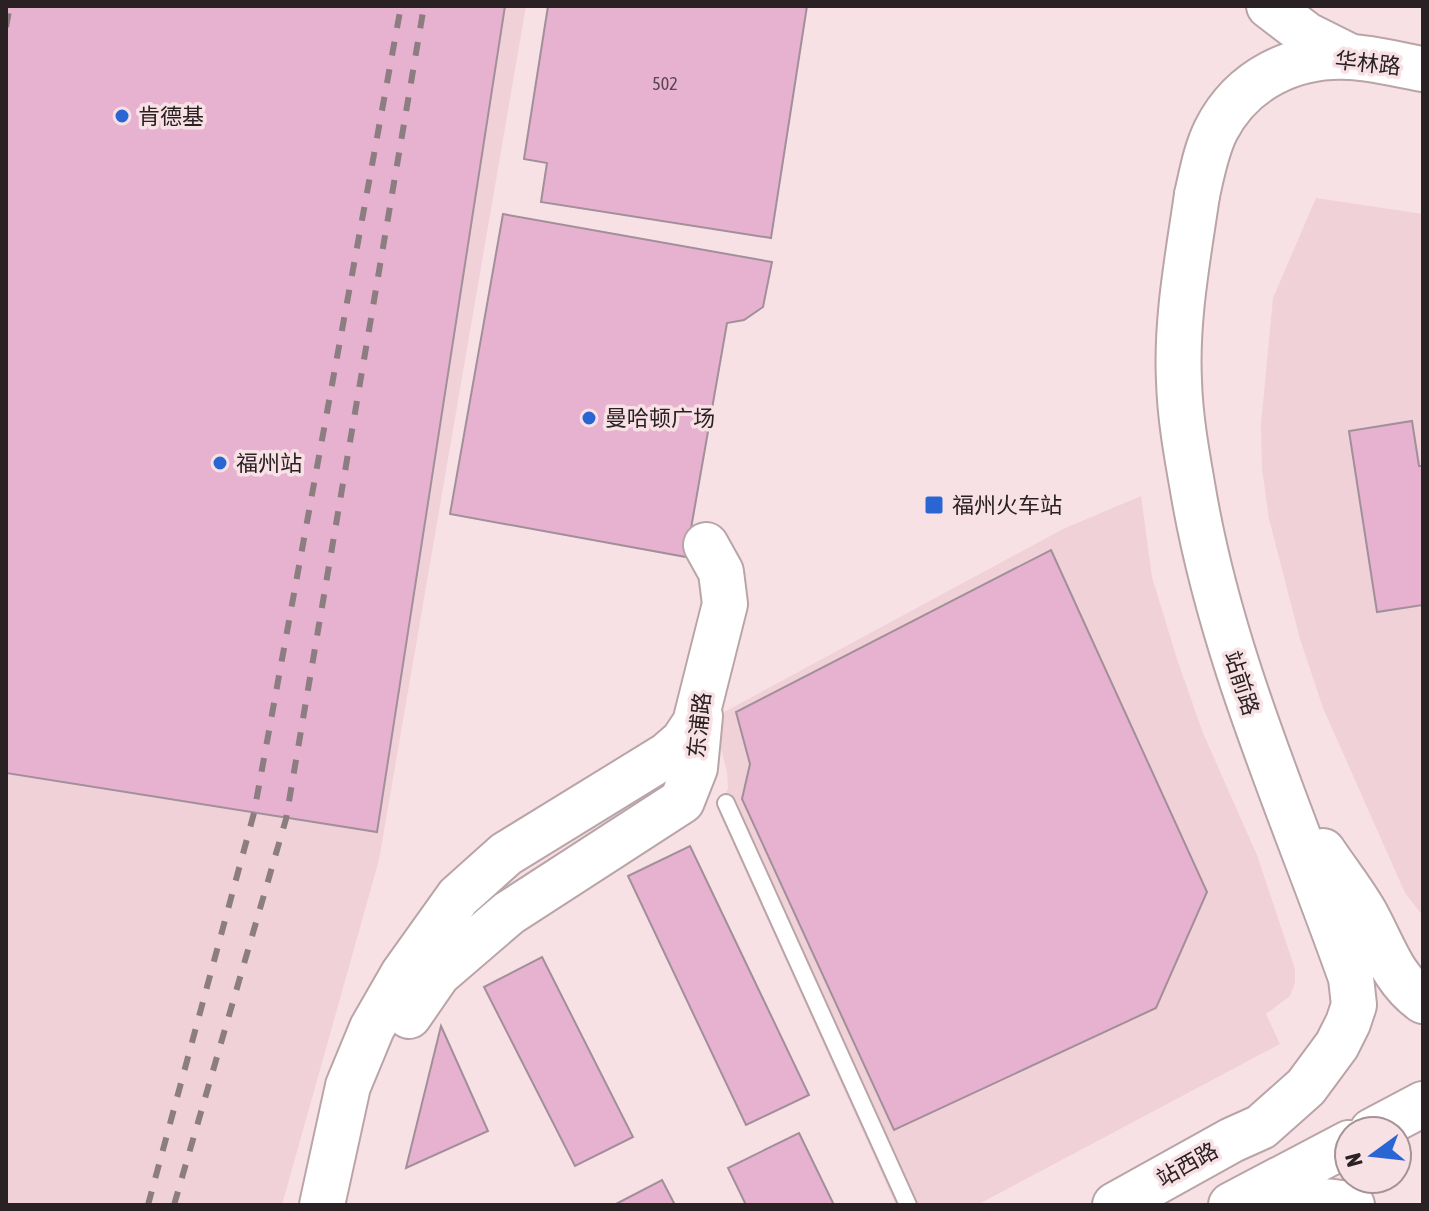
<svg xmlns="http://www.w3.org/2000/svg" width="1429" height="1211" viewBox="0 0 1429 1211" font-family="'Asap Condensed','Noto Sans SC',sans-serif">
<rect width="100%" height="100%" fill="#f8e1e5"/>
<!-- built -->
<g fill="#f0d1d7">
<path d="M6,6H526L379,860L282,1205H6Z"/>
<path d="M1316,198L1423,214V916L1405,893L1323,708L1300,639L1269,519L1262,469L1261,424L1273,298Z"/>
<path d="M1141,496L1152,577L1177,659L1203,733L1257,855L1295,969V983L1290,996L1266,1014L1280,1044L977,1205H896L719,812L728,788L727,772L713,718L1063,529Z"/>
</g>
<!-- building -->
<g fill="#e7b1d0" stroke="#a18f99" stroke-width="2">
<path d="M6,6H505L377,832L6,773Z"/>
<path d="M548,6H807L771,238L541,202L547,163L524,159Z"/>
<path d="M503,214L772,262L763,307L744,320L727,323L686,557L450,514Z"/>
<path d="M1412,421L1419,466H1423V605L1377,612L1349,431Z"/>
<path d="M1051,550L1207,892L1156,1008L894,1130L742,799L750,764L736,712Z"/>
<path d="M690,846L809,1095L746,1125L628,876Z"/>
<path d="M542,957L633,1137L575,1166L484,987Z"/>
<path d="M441,1026L488,1131L406,1168Z"/>
<path d="M799,1133L834,1205H746L728,1168Z"/>
<path d="M662,1180L675,1205H614Z"/>
</g>
<g fill="none" stroke-linecap="round" stroke-linejoin="round">
<defs>
<path id="lane" d="M726,803L908,1205"/>
<g id="secondary">
<path d="M1269,6L1307,35L1351,57"/>
<path d="M1323,851C1337,872 1353,892 1365,913C1383,945 1392,979 1423,1001"/>
<path d="M409,1016L438,974L509,913L682,801L695,768L700,716"/>
<path d="M1372,1131L1423,1104"/>
<path d="M322,1205L348,1086L372,1028L403,974L458,897L506,854L667,755L683,741L695,723L725,604L721,572L706,545"/>
<path d="M1115,1205L1232,1140L1261,1127L1306,1087L1337,1045L1348,1023L1354,1005L1351,978C1293,814 1220,656 1192,484C1186,450 1180,416 1179,381C1176,319 1188,257 1197,195"/>
<path d="M1231,1205L1349,1143"/>
<path d="M1260,1205C1291,1201 1321,1198 1352,1205"/>
</g>
<path id="primary" d="M1197,195C1202,173 1206,150 1216,130C1242,79 1294,54 1350,57C1374,58 1399,65 1423,69"/>
</defs>
<!-- lane casing -->
<use href="#lane" stroke="#b9a4a8" stroke-width="20"/>
<!-- secondary casing -->
<use href="#secondary" stroke="#b9a4a8" stroke-width="48"/>
<!-- primary casing -->
<use href="#primary" stroke="#b9a4a8" stroke-width="48"/>
<!-- lane -->
<use href="#lane" stroke="#fff" stroke-width="16"/>
<!-- secondary -->
<use href="#secondary" stroke="#fff" stroke-width="44"/>
<!-- primary -->
<use href="#primary" stroke="#fff" stroke-width="44"/>
<!-- rail -->
<g stroke="#8c7d80" stroke-width="6" stroke-dasharray="14 14" stroke-linecap="butt">
<path d="M6,27L10,6"/>
<path d="M148,1205L254,813L401,6"/>
<path d="M174,1205L286,819L424,6"/>
</g>
</g>
<!-- markers -->
<g fill="#2a66d3" stroke="#f8e1e5" stroke-width="3">
<circle cx="122" cy="116" r="8"/>
<circle cx="589" cy="418" r="8"/>
<circle cx="220" cy="463" r="8"/>
<rect x="924" y="495" width="20" height="20" rx="4"/>
</g>
<g text-anchor="middle" dominant-baseline="central" stroke-width="7" stroke-linejoin="round" paint-order="stroke">
<!-- number labels -->
<g font-size="18" fill="#58454e">
<text x="665" y="83">502</text>
</g>
<!-- street labels -->
<g font-size="22" fill="#292123" stroke="#f8e1e5">
<text transform="translate(1368 63) rotate(6)">华林路</text>
<text transform="translate(1242 683) rotate(72)">站前路</text>
<text transform="translate(699 725) rotate(-84)">东浦路</text>
<text transform="translate(1187 1164) rotate(-29)">站西路</text>
</g>
<!-- poi labels -->
<g font-size="22" fill="#292123" stroke="#f8e1e5" text-anchor="start">
<text x="138" y="116">肯德基</text>
<text x="605" y="418">曼哈顿广场</text>
<text x="236" y="463">福州站</text>
<text x="952" y="505">福州火车站</text>
</g>
</g>
<!-- border -->
<rect width="1429" height="1211" fill="none" stroke="#292123" stroke-width="16"/>
<!-- north arrow -->
<g transform="translate(1373 1155) rotate(255)"><circle r="38" fill="#f8e1e5" stroke="#a59497" stroke-width="2"/>
<path d="M0-6L14 30L0 20L-14 30Z" fill="#2a66d3"/>
<text y="-12" font-size="22" font-weight="bold" text-anchor="middle" fill="#292123">N</text>
</g>
</svg>
